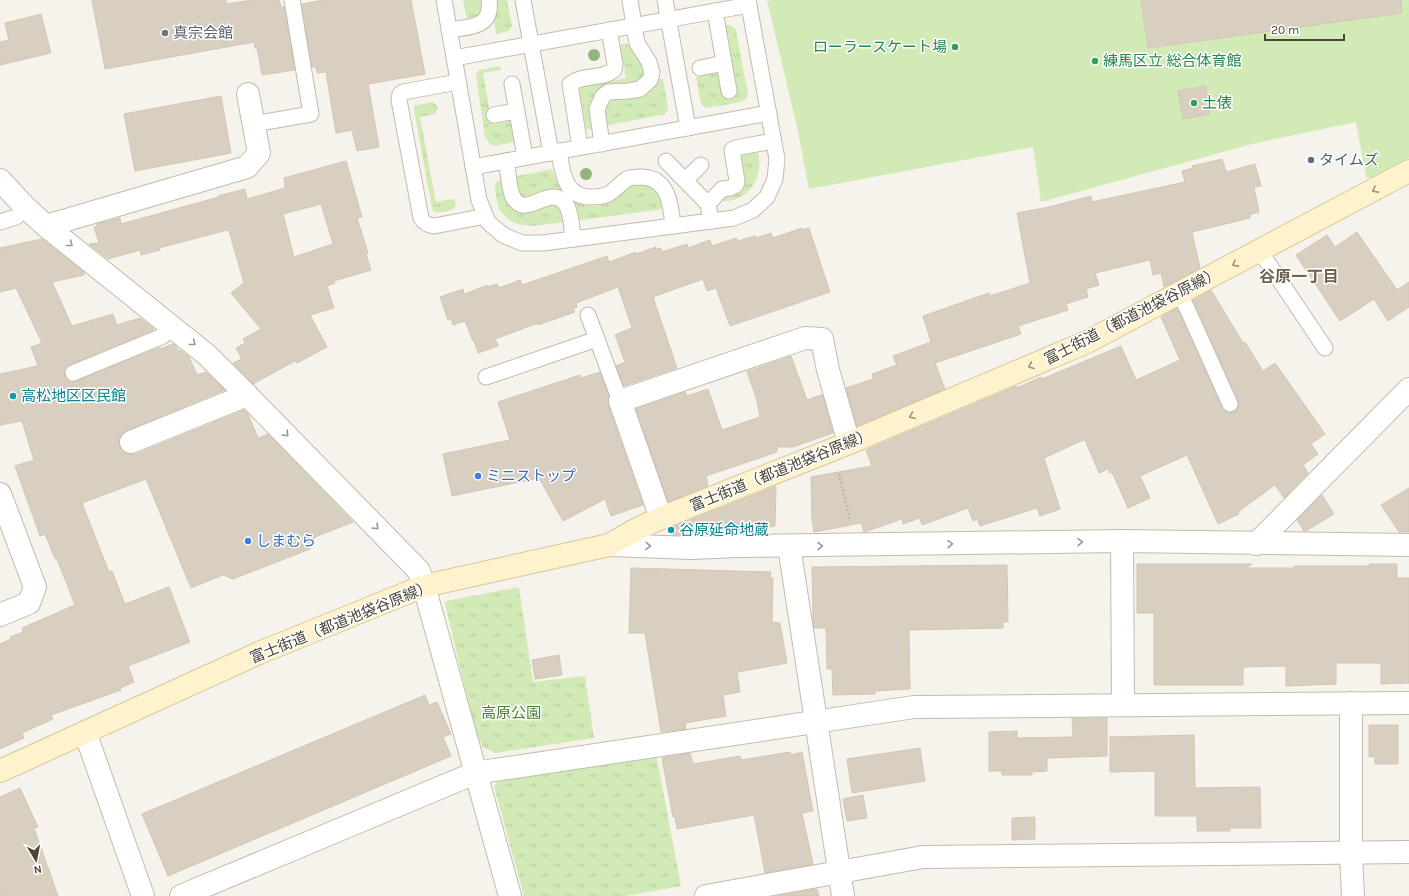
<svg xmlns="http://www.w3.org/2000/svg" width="1409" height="896" viewBox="0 0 1409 896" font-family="Karla,'Noto Sans JP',sans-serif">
<defs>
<pattern id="grass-tufts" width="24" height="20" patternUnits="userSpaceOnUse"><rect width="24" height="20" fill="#d2eab5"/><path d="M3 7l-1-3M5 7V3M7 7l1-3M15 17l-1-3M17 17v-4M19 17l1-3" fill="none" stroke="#b6ca9c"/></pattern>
</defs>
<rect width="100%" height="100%" fill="#f6f3ec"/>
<!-- grass -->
<g fill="url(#grass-tufts)">
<path d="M463,0H483L484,6L479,17L467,21Z"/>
<path d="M498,0H507L512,25L509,31L496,34L494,18L498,7Z"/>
<path d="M729,25L735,28L736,31L748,94L747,98L741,102L706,108L701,103L696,77L717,73L721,77L724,97L737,95L725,28L726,26Z"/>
<path d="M622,44H627C634,52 651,66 643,77C641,80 638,82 635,84H616L607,86L591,129L590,130L586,129L579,87L626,78L620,46Z"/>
<path d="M500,66L501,70L483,73L492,124L510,121L514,142L495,146L491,145L485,137L476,76L479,70Z"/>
<path d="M658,79H663L668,108L665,114L605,126L604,113L608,103C627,90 641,112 658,79Z"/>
<path d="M433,102L438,107L437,111L434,114L420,117L436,202L451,199L454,200C462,211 442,213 434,212L432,208L414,110V107L417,105Z"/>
<path d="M755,152L758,153C764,177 748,203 722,201L720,199L721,193L742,190L737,155Z"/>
<path d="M552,169C555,180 559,187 567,195C581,208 598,210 615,199C621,196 624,188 631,186C643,182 658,187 662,199C663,202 663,206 663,209L574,221L572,208L517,197L515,180L517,176Z"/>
<path d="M502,178L508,197L562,205L565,219L563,222C542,225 516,232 501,212C496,205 496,192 495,184Z"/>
<path d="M519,587L533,682L585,676L594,738L495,753L483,747L476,734L445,604L446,601Z"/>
<path d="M656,753L681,886L626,896H524L494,786L500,776Z"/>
</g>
<!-- pitch -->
<path fill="#d2eab5" d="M767,0H1409V158L1372,178L1366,177L1356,122L1256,143L1041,202L1033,147L809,189L797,127Z"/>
<!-- building -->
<g fill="#d8cfc1" stroke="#d3c7b4" fill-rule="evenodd">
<path d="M92,0H226L227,4L252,0H279L281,7H284L295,70L262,75L257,48H255L254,42L105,69Z"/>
<path d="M323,0H411L425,74L368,84L379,147L357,151L352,130L336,133L326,72L317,73L316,67H312L302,4Z"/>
<path d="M1141,0H1401L1402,13L1148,48Z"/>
<path d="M41,14L51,53L0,65V42L9,40L5,23Z"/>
<path d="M1206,86L1210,114L1183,119L1178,91Z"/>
<path d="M221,96L231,153L135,171L124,114Z"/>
<path d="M1222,159L1226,172L1255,164L1261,186L1254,187L1259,212L1249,215L1250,218L1192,232L1200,268L1164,287L1161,273L1153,275L1150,260L1095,273L1099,285L1086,289L1088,297L1066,304L1068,310L1018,326L1021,334L935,363L945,389L857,426L846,388L873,379L872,374L897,365L893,356L931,342L923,316L989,293L990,296L1030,283L1017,213L1049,207L1091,196L1092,202L1185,182L1182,171L1193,168L1192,166Z"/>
<path d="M346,161L362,217L357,218L368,253L366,254L371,270L334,281L335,283L327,286L334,308L310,315L327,347L297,363L295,361L253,384L233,363L242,359L236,348L245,343L243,339L261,329L231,293L244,283L229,231L227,230L159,248L160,250L141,255L140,250L108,259L89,244L99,243L94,227H97V224L120,218L121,224L219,197L218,196L245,189L247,199L285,188L284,178ZM321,204L333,244L294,257L283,214Z"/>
<path d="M802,228V230L809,228L830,292L730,326L716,288L707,291L703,279L653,297L677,368L624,386L616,366L625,362L615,335L632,328L618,287L576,303L577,307L573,308L575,312L538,325V323L495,339L498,346L478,353L474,341H473L465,321L453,325L451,319L448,320L440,297L463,289L464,294L488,285V287L497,284L499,288L520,280L522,285L607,256L609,262L636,252V254L656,247V249L661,248L662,252L687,244L688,248L710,240L712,246L736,238L738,241L755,236L756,238L771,233L773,238Z"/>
<path d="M1357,232L1397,290L1409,282V307L1388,321L1374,299L1340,321L1296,255L1327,235L1335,247Z"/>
<path d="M42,239L84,272V275L52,282L72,326L113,314L117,325L140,318L153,328L154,330L69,365L66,367L64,371L65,376L67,380L71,382L76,381L160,347V349L173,344L176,346L178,351L180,350L189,357L197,375L206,372L225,390L126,431L121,435L119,440V446L123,452L129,454H136L244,410L248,414L258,438L268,434L353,522L315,537L310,549L233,579L223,575L191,588L146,479L82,503L109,572L112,571L125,604L169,587L190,642L128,666L134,682L120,688L121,690L51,715L53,719L22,733L24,738L0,749V644L11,639L10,637L23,632L22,628L75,605L57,559H55L45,534L40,536L15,466L34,460L22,421L0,425V374L38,366L31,347L42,343L16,288L0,292V248Z"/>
<path d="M1211,290L1243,343L1245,342L1263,371L1275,363L1325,434L1311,444L1318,454L1303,465L1308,473L1284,498L1275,485L1238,512L1239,514L1218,524L1187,455L1140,476L1150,498L1128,508L1112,472L1110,473L1108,469L1099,473L1085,440H1083L1044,458L1060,509L1040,516L1037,508L980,526L977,519L973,521L968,508L922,525L920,518L903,524L902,519L864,532L861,523L814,532L812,519L811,477L872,466L866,450L1016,386L1017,388L1041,377L1042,379L1121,346L1136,380L1180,360L1161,317L1177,308L1222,408L1224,411L1229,413L1234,412L1237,410L1239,405L1238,400L1193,300Z"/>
<path d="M791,356L807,400L821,395L823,396L833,433L793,447H777V452L706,476L708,486L668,502L636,409L685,392L687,396L708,389L722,430L760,417L756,397L747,372Z"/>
<path d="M600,372L609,396L608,405L643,505L611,516L605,499L563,521L539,478L452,496L443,454L510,440L498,402L580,375L581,378Z"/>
<path d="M776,486L775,526L740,533L692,535H671L670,528Z"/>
<path d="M1409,488V532H1399L1381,505Z"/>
<path d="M1322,495L1334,514L1306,531H1304L1297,520Z"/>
<path d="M1137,564H1252L1246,568H1294V566H1370L1369,564H1397V578H1409V683L1381,684V663H1336V684L1286,686V666L1243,667V685H1154V613H1137Z"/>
<path d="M1007,565L1008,622H1003V628L909,630L910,689L875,691V694L833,695L832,669H827L826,628H814L813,619L812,567Z"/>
<path d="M631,568L771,572L770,578H773L772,622L780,623L787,663L737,672L740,692L723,695L726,716L685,723L686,729L661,732L645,633H629Z"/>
<path d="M559,655L562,675L535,679L532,660Z"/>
<path d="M425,695L429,705L437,702L451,734L443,737L451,756L168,876L142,814Z"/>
<path d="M1072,718H1107V756L1047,758V771L1032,772V775H1002V771H989V732L1017,731V738L1073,737Z"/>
<path d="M1369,725H1398V764H1375V757H1369Z"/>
<path d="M1194,735L1195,788L1260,787L1261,828H1230V831H1197V816H1155V771L1110,772V737Z"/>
<path d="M920,748L925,781L852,793L847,759Z"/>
<path d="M790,752L791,755L802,752L813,811L802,813L813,864L765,873L754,815L677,829L675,817H673L662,758L690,753L693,764L740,756L741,760Z"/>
<path d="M20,788L38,827L34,828L58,896H0V797Z"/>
<path d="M863,795L867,818L847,821L843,799Z"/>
<path d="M1035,817V839L1012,840V818Z"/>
<path d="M817,889L819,896H777Z"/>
</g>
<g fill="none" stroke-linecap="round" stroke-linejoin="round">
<defs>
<g id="service">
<path d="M444,0L479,200L488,222L503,235L522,243H543L734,218L753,210L767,197L775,179L777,159L748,0"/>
<path d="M523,0L551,153"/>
<path d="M665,0L688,128"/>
<path d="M715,11L729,91"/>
<path d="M449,30C469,27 493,28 489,0"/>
<path d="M454,58L749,5"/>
<path d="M700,68L724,63"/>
<path d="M458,82L403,92L400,94L399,100L421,218C424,223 427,225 434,226L486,216"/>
<path d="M512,84L525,157"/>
<path d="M494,115L517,111"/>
<path d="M253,124L311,114L292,0"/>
<path d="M602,144L597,109L603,96L608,92L628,91L640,89L650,80L652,73L649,62L637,43L630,0"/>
<path d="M580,147L570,84C582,74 601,80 614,70L615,64L609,30"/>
<path d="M559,151C562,170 564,197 590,197C595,197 603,197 608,194C615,191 620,183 627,179C631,177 638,177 642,177C669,178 671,206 673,226"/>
<path d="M506,161C508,169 509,190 513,197C526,221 549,183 565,203C571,210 572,229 573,239"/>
<path d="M666,161L708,204"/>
<path d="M473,167L769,113"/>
<path d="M685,180L701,165"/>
<path d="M711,221L708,204L722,189L730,188L736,185L737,181L732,150L735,148L773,141"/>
<path d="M0,222L16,217L26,208"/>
<path d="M1260,251L1325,348"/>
<path d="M1180,293L1230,404"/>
<path d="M588,315L620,401"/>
<path d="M73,373L163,336L172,327"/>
<path d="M486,377L597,339"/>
</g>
<g id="minor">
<path d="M0,180L26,208L46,226L207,355L247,395L419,571L424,586L510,896"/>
<path d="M46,226L247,167L259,153L248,94"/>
<path d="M131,442L247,395"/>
<path d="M0,494L35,587L29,603L0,615"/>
<path d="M661,518L620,401L805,338L822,339L828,370L849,443"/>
<path d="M1122,541L1123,705"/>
<path d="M1256,544L1409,389"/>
<path d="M609,545L692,548L737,546L1122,541L1409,545"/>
<path d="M789,546L843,896"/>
<path d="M1351,703V853L1353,896"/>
<path d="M85,732L143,896"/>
<path d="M181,896L475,773L914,707L1409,703"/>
<path d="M706,896L923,857L1409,852"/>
</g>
<path id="secondary" d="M0,771L259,653L424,586L609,545L639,528L661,518L849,443L1087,342L1409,171"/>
</defs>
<!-- service casing -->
<use href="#service" stroke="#c2bbae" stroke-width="17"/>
<!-- minor casing -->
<use href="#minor" stroke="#c2bbae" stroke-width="24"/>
<!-- secondary casing -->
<use href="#secondary" stroke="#d6c79b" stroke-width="24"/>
<!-- path -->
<path stroke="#c4b79f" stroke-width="2.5" stroke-dasharray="2 2" stroke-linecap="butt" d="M839,474L850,520"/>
<!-- service -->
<use href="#service" stroke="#fff" stroke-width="15"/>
<!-- minor -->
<use href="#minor" stroke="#fff" stroke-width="22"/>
<!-- secondary -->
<use href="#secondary" stroke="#fff3cd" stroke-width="22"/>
</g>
<!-- trees -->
<g fill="#97b381">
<circle cx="594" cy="55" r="6"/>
<circle cx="586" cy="174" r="6"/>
</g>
<!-- one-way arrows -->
<defs><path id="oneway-chevron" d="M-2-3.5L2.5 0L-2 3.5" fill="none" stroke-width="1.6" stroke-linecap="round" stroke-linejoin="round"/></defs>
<g stroke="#9c937c">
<use href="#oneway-chevron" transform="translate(1375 190) rotate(152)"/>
<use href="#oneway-chevron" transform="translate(1235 264) rotate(152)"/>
<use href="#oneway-chevron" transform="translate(1031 366) rotate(157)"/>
<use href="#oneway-chevron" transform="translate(912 416) rotate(157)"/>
</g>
<g stroke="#9c9892">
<use href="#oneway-chevron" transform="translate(70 244) rotate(38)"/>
<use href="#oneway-chevron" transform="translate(193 343) rotate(39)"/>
<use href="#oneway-chevron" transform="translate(286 434) rotate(46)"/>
<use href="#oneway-chevron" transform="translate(376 527) rotate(46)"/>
<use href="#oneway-chevron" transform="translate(1080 542) rotate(-1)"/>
<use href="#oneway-chevron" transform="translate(950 544) rotate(-1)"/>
<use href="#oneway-chevron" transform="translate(648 546) rotate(2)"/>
<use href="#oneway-chevron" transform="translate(820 546) rotate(-1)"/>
</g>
<!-- markers -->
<circle fill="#6b7280" stroke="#fff" stroke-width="1.5" cx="165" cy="33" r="4"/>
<g fill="#2e9e5b" stroke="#fff" stroke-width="1.5">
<circle cx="955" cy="47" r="4"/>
<circle cx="1095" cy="61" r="4"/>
<circle cx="1194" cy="103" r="4"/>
</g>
<circle fill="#5c6f8a" stroke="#fff" stroke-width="1.5" cx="1311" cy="160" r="4"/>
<g fill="#0f9aa8" stroke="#fff" stroke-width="1.5">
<circle cx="13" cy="396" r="4"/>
<circle cx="671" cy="530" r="4"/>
</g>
<g fill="#3f7fe0" stroke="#fff" stroke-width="1.5">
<circle cx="478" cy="476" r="4"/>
<circle cx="248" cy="541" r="4"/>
</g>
<g text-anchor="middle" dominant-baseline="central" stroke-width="3" stroke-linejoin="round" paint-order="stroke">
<!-- worship labels -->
<g font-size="15" fill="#5b616d" stroke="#fff" text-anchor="start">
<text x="173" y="33">真宗会館</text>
</g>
<!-- leisure labels -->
<g font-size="15" fill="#27864d" stroke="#fff" text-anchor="start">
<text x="947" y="47" text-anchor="end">ローラースケート場</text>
<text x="1103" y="61">練馬区立 総合体育館</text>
<text x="1202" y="103">土俵</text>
</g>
<!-- service labels -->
<g font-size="15" fill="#4e5e75" stroke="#fff" text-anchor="start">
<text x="1319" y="160">タイムズ</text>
</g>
<!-- street labels -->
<g font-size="15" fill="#4b4439" stroke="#fff">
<text transform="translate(1132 316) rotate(-27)">富士街道（都道池袋谷原線）</text>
<text transform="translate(781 470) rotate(-22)">富士街道（都道池袋谷原線）</text>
<text transform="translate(341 622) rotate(-22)">富士街道（都道池袋谷原線）</text>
</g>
<!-- culture labels -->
<g font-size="15" fill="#0d838f" stroke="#fff" text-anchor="start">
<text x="21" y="396">高松地区区民館</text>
<text x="679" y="530">谷原延命地蔵</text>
</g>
<!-- shop labels -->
<g font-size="15" fill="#366cbe" stroke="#fff" text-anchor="start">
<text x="486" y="476">ミニストップ</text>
<text x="256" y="541">しまむら</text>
</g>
<!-- park labels -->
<g font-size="15" fill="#4a7f2a" stroke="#fff">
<text x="511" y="713">高原公園</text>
</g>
<!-- neighbourhood labels -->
<g font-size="16" font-weight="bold" fill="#6e6250" stroke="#fff">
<text x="1299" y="276">谷原一丁目</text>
</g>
</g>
<!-- north arrow -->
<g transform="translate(36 860) rotate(170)" stroke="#ffffff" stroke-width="3" paint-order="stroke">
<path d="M0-3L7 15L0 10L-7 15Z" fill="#4b4439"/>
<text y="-6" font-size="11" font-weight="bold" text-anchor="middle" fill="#4b4439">N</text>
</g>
<!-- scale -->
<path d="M1265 34v6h79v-6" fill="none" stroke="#4b4439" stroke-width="2"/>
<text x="1271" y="34" font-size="12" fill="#4b4439" stroke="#ffffff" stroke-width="3" paint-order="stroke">20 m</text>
</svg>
